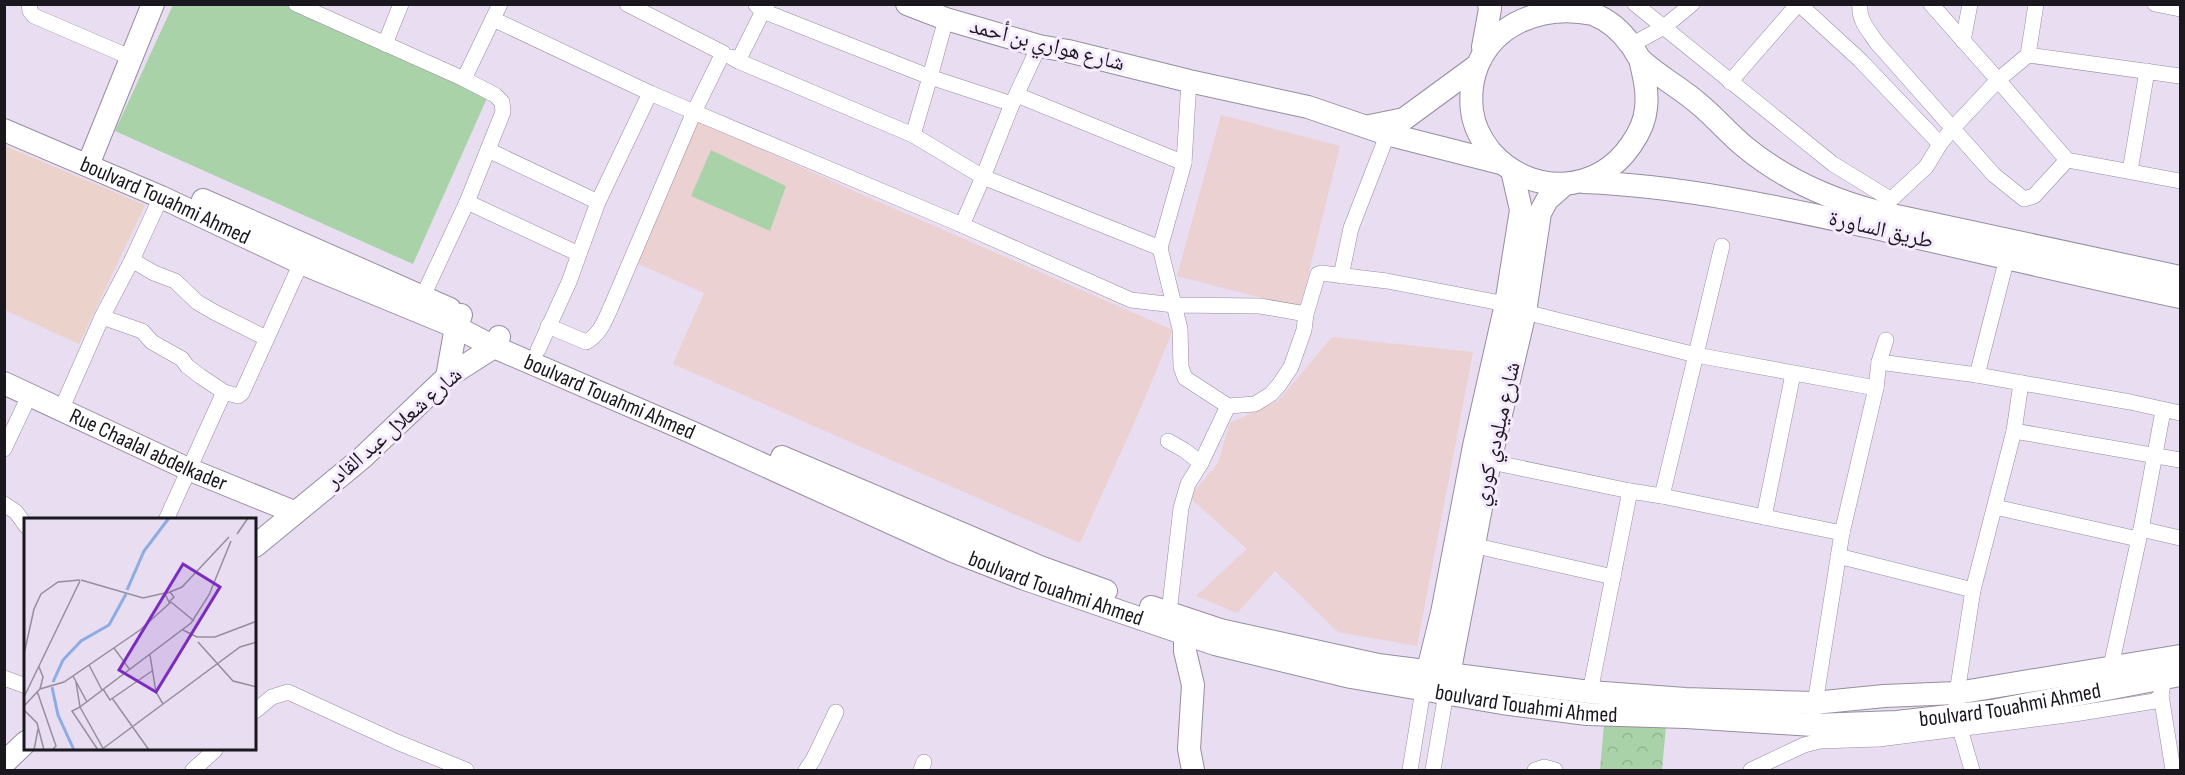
<svg xmlns="http://www.w3.org/2000/svg" width="2185" height="775" viewBox="0 0 2185 775" font-family="'Sofia Sans Condensed','Noto Naskh Arabic',sans-serif">
<defs>
<pattern id="park-crowns" width="20" height="18" patternUnits="userSpaceOnUse" patternTransform="scale(1.5)"><rect width="20" height="18" fill="#a9d2a8"/><path d="M2 6a3 3 0 1 1 6 0M12 15a3 3 0 1 1 6 0" fill="none" stroke="#91b490"/></pattern>
</defs>
<rect width="100%" height="100%" fill="#e8ddf1"/>
<!-- education -->
<g fill="#ebd1d1">
<path d="M1221,115L1340,146L1300,308L1177,276Z"/>
<path d="M697,120L854,191L1173,330L1139,412L1080,543L673,364L704,293L634,262Z"/>
<path d="M1332,337L1473,352L1417,646L1338,632L1275,571L1237,613L1196,596L1247,549L1189,497L1218,463L1230,423L1278,401Z"/>
</g>
<!-- medical -->
<path fill="#ebd2ca" d="M5,146L145,205L79,344L5,310Z"/>
<!-- park -->
<path fill="url(#park-crowns)" d="M1604,724L1666,726L1662,770H1600Z"/>
<!-- garden -->
<g fill="#a9d2a8">
<path d="M173,5H286L487,98L413,264L115,131Z"/>
<path d="M711,150L786,186L770,231L691,196Z"/>
</g>
<g fill="none" stroke-linecap="round" stroke-linejoin="round">
<defs>
<g id="street">
<path d="M29,4L30,11L34,16L132,58"/>
<path d="M296,4L464,79"/>
<path d="M627,4L723,53L694,112L962,225L1131,300L1174,305L1260,306L1306,314L1304,330L1291,367L1279,385L1271,394L1255,404L1228,406L1185,378L1181,367L1180,329L1160,248L1184,163L1189,81"/>
<path d="M767,4L763,11L930,77L946,19"/>
<path d="M1635,4L1833,164L1890,199"/>
<path d="M1799,4L1860,60L1940,144"/>
<path d="M1860,4C1858,20 1869,31 1877,43L1994,175L2024,199L2034,196L2067,160"/>
<path d="M2036,4L2028,55L1998,80L2067,160L2180,181"/>
<path d="M2155,4L2180,9"/>
<path d="M493,19L650,93"/>
<path d="M1963,41L1970,4"/>
<path d="M385,44L401,4"/>
<path d="M1631,45L1664,27L1692,4"/>
<path d="M2028,55L2180,76"/>
<path d="M731,57L738,61L763,11L756,5"/>
<path d="M738,61L913,135L930,77L1012,104L1039,46"/>
<path d="M1730,82L1798,4"/>
<path d="M1017,95L1184,163"/>
<path d="M913,135L983,177L1012,104"/>
<path d="M488,150L598,202L569,282L538,350"/>
<path d="M2130,171L2147,71"/>
<path d="M467,202L579,254"/>
<path d="M1883,207L1926,167L1940,144L1952,129L1998,80L1931,4"/>
<path d="M962,225L983,177L1160,248"/>
<path d="M132,260L154,273L175,281L197,302L214,312L266,338"/>
<path d="M1341,276L1351,228L1390,128"/>
<path d="M423,296L467,202L503,112L502,102L495,95L464,79L500,4"/>
<path d="M1306,314L1318,274L1321,273L1387,281L1506,304L1525,312L1696,355L1876,388"/>
<path d="M102,317L142,331L152,342L182,359L187,366L200,376L224,392L238,396L242,393L301,263"/>
<path d="M548,326L586,342C600,335 605,320 611,307L694,112L650,93L598,202"/>
<path d="M1879,362L1977,375L2130,402L2180,413"/>
<path d="M1977,375L2007,258"/>
<path d="M61,410L102,317L132,260L161,197"/>
<path d="M2014,431L2180,460"/>
<path d="M1168,441L1184,450L1201,463"/>
<path d="M4,449L30,394"/>
<path d="M1482,460L1630,491L1590,692"/>
<path d="M1630,491L1662,496L1722,246"/>
<path d="M1662,496L1842,533"/>
<path d="M4,504L16,512L26,526"/>
<path d="M1995,507L2138,539"/>
<path d="M1764,517L1793,374"/>
<path d="M166,520L224,392"/>
<path d="M2141,529L2180,538"/>
<path d="M1472,545L1613,577"/>
<path d="M1838,556L1973,590"/>
<path d="M1169,613L1181,508L1188,484L1201,463L1228,406"/>
<path d="M2111,666L2141,529L2163,411"/>
<path d="M4,678L26,686"/>
<path d="M2161,695L2173,770"/>
<path d="M1814,710L1842,533L1876,388L1879,362L1886,340"/>
<path d="M255,711L272,697L288,692L397,742L466,770"/>
<path d="M193,770L215,750"/>
<path d="M806,770L813,760L836,712"/>
<path d="M921,770L924,762"/>
<path d="M1410,770L1423,690"/>
<path d="M1433,770L1446,693"/>
<path d="M1535,770L1544,767L1555,770"/>
<path d="M1751,770L1804,745L1820,741L1879,739L2074,714L2155,701L2161,695L2164,678"/>
<path d="M1972,770L1956,715L1957,693L1973,590L2014,431L2021,383"/>
</g>
<g id="secondary">
<path d="M907,4L946,19L1039,46L1068,51L1189,81L1308,107L1387,134L1501,163"/>
<path d="M1483,47L1490,9L1489,4"/>
<path d="M1640,59C1644,76 1648,91 1646,108C1645,121 1638,135 1631,145C1597,195 1530,196 1491,152C1482,141 1474,126 1472,111C1464,41 1525,0 1593,14C1608,20 1622,32 1631,45C1635,50 1637,56 1641,60C1659,77 1681,88 1699,104C1715,117 1729,134 1745,147C1785,180 1829,199 1878,212L2180,277"/>
<path d="M1370,126L1404,119L1475,67"/>
<path id="s1" d="M4,130L161,197L301,263L456,327L494,347L691,432L953,551L1025,579L1215,644L1351,677L1502,703L1587,714L1686,717L1813,725L1897,722L1992,711L2180,675"/>
<path d="M88,165L153,4"/>
<path d="M1584,182C1683,186 1778,207 1875,228C1977,251 2078,275 2180,297"/>
<path d="M203,200L450,309"/>
<path d="M447,377L456,327L461,315"/>
<path id="s2" d="M4,383L188,469L294,512"/>
<path d="M782,457L1040,567L1106,591"/>
<path d="M255,546L362,458L447,377L494,347L499,337"/>
<path d="M1151,607L1220,630L1378,665L1590,692L1685,699L1814,703L1884,696L1957,693L2180,656"/>
<path d="M1185,623V651L1193,685L1189,749L1193,770"/>
<path d="M1447,685L1490,461L1525,312L1540,213L1547,200L1565,184"/>
<path d="M1424,686L1442,613L1474,446L1506,304L1521,210L1512,170"/>
<path d="M4,763L26,742"/>
</g>
</defs>
<!-- street casing -->
<use href="#street" stroke="#988d9f" stroke-width="16"/>
<!-- secondary casing -->
<use href="#secondary" stroke="#988d9f" stroke-width="24"/>
<!-- street -->
<use href="#street" stroke="#fff" stroke-width="15"/>
<!-- secondary -->
<use href="#secondary" stroke="#fff" stroke-width="22"/>
</g>
<g text-anchor="middle" dominant-baseline="central" stroke-width="6" stroke-linejoin="round" paint-order="stroke">
<!-- street labels -->
<g font-size="22" fill="#1b171e" stroke="#f6eafe">
<text transform="translate(1047 45) rotate(14)">شارع هواري بن أحمد</text>
<text stroke="none"><textPath href="#s1" startOffset="176">boulvard Touahmi Ahmed</textPath></text>
<text transform="translate(1881 230) rotate(13)">طريق الساورة</text>
<text stroke="none"><textPath href="#s1" startOffset="662">boulvard Touahmi Ahmed</textPath></text>
<text transform="translate(394 428) rotate(-41)">شارع شعلال عبد القادر</text>
<text transform="translate(1497 434) rotate(-77)">شارع ميلودي كوري</text>
<text stroke="none"><textPath href="#s2" startOffset="159">Rue Chaalal abdelkader</textPath></text>
<text stroke="none"><textPath href="#s1" startOffset="1148">boulvard Touahmi Ahmed</textPath></text>
<text stroke="none"><textPath href="#s1" startOffset="1634">boulvard Touahmi Ahmed</textPath></text>
<text stroke="none"><textPath href="#s1" startOffset="2120">boulvard Touahmi Ahmed</textPath></text>
</g>
</g>
<!-- overview -->
<g transform="translate(24 518)">
<rect width="232" height="232" fill="#e8ddf1"/>
<path fill="none" stroke="#8eace4" stroke-width="3" d="M103,72L120,33L145,0M29,164L39,142L57,123L85,107L102,76M28,169L34,197L50,232"/>
<path fill="none" stroke="#968e9d" stroke-width="1.5" d="M213,16L224,0M57,62L119,80L141,75M146,74L150,79L145,84L141,76L158,69L205,19M147,84L170,103M159,112L173,119H191L233,103M174,124L209,163L233,169M90,130L106,152M0,136L10,91L17,76L34,64L56,62M126,137L132,174L139,186M65,147L78,172M15,149L19,159L16,171M49,158L63,184M52,164L56,189L48,193L74,232M79,171L86,182L128,153M13,173L32,228L29,231M0,179L56,63M88,180L125,232M0,188L16,171L40,164L116,112L147,84M0,192L13,205L20,232M10,232L14,211M77,232L216,129L233,124M80,232L56,189L167,105L185,77L207,23"/>
<path fill="#7b2cbf" fill-opacity="0.15" stroke="#7b2cbf" stroke-width="3" d="M159,46L196,69L132,174L95,152Z"/>
<rect width="232" height="232" fill="none" stroke="#1b171e" stroke-width="3"/>
</g>
<!-- border -->
<rect width="2185" height="775" fill="none" stroke="#1b171e" stroke-width="12"/>
</svg>
